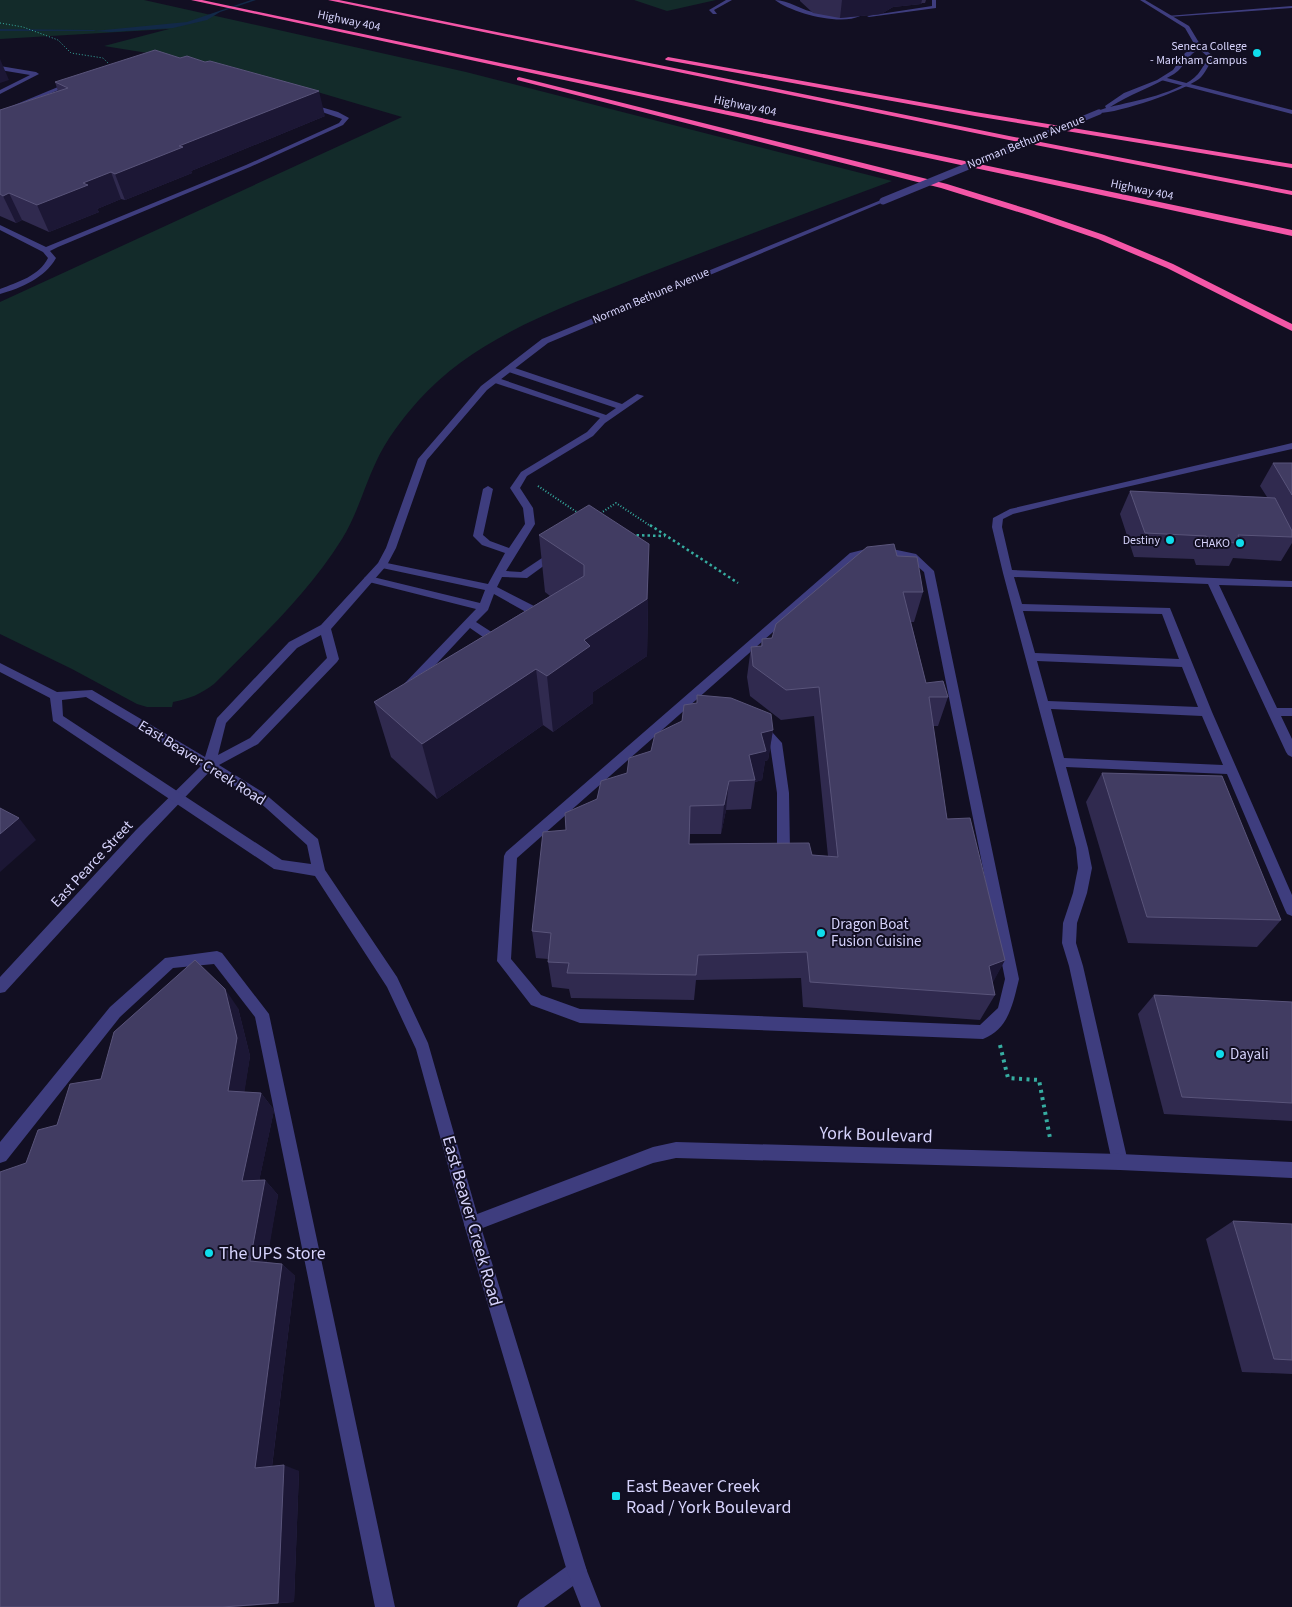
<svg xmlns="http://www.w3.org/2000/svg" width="1292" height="1607" viewBox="0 0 1292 1607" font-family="'Source Sans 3',sans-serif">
<rect width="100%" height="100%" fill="#120f22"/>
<!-- green -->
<g fill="#132b2a">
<path d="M0,0H144L466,72L892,181C809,212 726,243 644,275C564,307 477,335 418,401C402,419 386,440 376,462C364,487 357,515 342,539C308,594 259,639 214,684C201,694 189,699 173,702L172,707H147L137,704L72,669L0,634V302L402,117L229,66L104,46L169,29L0,39Z"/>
<path d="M634,0H716L667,11Z"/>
</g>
<!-- water -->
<path fill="#122948" d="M251,0H256L220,12L207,20L173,28L111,32L94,31L187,22Z"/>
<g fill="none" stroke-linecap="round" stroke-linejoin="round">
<!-- stream -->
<path fill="#122948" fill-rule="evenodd" d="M0,29L94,30L96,31H0Z"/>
<!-- path-far3 -->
<path stroke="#36ada1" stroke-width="1" stroke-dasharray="1 2" stroke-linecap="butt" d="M0,23L23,27L58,40L71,53L103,58L111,66"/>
<!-- path-far2 -->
<g stroke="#36ada1" stroke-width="2" stroke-dasharray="1 2" stroke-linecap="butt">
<path d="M538,486L581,515"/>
<path d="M598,515L616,503L652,527"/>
</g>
<!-- path-far1 -->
<g stroke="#36ada1" stroke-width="2.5" stroke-dasharray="2.5 3" stroke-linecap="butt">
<path d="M650,525L738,583"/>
<path d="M631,535L665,536"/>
</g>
<!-- path -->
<path stroke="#36ada1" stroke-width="4" stroke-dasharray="3 4.5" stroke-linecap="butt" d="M1000,1045L1008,1078L1039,1080L1050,1138"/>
<!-- service -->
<g fill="#3e3d7e" fill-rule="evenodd">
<path d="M726,0H732L714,10L717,14H713L709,10Z"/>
<path d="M775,0C788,0 803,11 817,13C829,16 851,12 860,16C840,26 792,13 775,0Z"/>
<path d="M932,0H936V8L869,17L867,16L932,6Z"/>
<path d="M1292,6V8L1169,17L1167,16Z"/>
<path d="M0,66L36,72L39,74L0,94V90L30,75L0,70Z"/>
<path d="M70,82L75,83L0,115V111Z"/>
<path d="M307,103L338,112L349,118L343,125L250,167L58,247L50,251L56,258C45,278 21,288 0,294V289C18,282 39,276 48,258L43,252L0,230V225L46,247L246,165L339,123L342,119L305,106Z"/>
<path d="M506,367H512L622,404L637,394L644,396L605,423L593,436L527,476L520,488L533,508L535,524L506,571L521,572L551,552L555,551L560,554L527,578L502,577L497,587L534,606L544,622L543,625H535L526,612L494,594L488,610L476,622L504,640L505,643L504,646H496L470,628L412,690H404L402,687L404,684L476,609L365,581L364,579L365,577L369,576L480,603L485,590L382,568L377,565L382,562L488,584L505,553L482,545L473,536L483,489L488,486L493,489L483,535L490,541L509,548L525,524L523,508L510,488L521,472L587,432L600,418L492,382V378H498L606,415L616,408L506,371Z"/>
<path d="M1292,443V449L1074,499L1013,514L1003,519L1002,527L1012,570L1292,581V587L1219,585L1277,708H1292V716H1281L1292,739V757L1288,755L1286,752L1208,584L1014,577L1022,604L1170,608L1212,712L1292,895V916L1287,914L1285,910L1227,774L1066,767L1088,848L1092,868L1087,893L1077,923L1076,943L1083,966L1128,1162L1126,1168L1120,1170L1114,1168L1112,1162L1069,966L1062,943L1063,923L1073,893L1078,868L1076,848L1003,573L992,527L993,518L1010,509ZM1023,611L1162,614L1179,659L1035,653ZM1037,661L1182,667L1198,707L1048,701ZM1051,709L1202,716L1223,765L1064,758Z"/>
<path d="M878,546L916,554L934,571L1019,979C1013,1003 1009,1029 983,1039L580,1023L531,1005L497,961L504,856L506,852L850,553ZM878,552L909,559L924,572L1005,979L998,1008L980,1025L580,1009L541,995L511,959L517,858L858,557Z"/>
<path d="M759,721L763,722L782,743L789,793L790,851L789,855L784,856L770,855L769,851L770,847L777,846V793L770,745L753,725Z"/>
<path d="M217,951L222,953L269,1014L395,1607H375L255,1017L214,964L173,968L120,1017L6,1161L0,1163V1142L110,1007L165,958Z"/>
<path d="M577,1561L584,1564L587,1571L584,1578L544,1607H517L520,1600L570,1564Z"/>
</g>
<!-- minor -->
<g fill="#3e3d7e" fill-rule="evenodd">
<path d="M1163,77L1292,110V114L1161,80Z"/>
<path d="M209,760L213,762L215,765L213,768L146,838L5,992L0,993V977L136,830L205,762Z"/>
<path d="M676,1142L1120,1154L1292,1162V1178L1120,1170L676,1158L653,1163L472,1232L466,1230L464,1224L466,1218L472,1216L653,1147Z"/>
</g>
<!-- tertiary -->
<g fill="#3e3d7e" fill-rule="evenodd">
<path d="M1140,0H1145L1189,26L1201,46L1214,57C1209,64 1205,74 1199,79C1183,91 1117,114 1097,113V111L1106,108L1105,106L1124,93L1157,80L1173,70L1185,53L1196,47L1185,28ZM1199,49L1208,57C1205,63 1202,69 1198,74C1181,93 1134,101 1110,107C1130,94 1153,87 1174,74C1184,68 1185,57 1199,49Z"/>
<path d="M881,200L886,201L548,343L487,390L427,460L396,548L387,565L331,629L339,659L337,662L258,744L219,765L264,793L318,839L325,870L397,977L428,1043L480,1224L587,1571L601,1607H581L567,1571L464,1224L416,1049L387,987L315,876L274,869L53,721L50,698L0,672V663L57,692L92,690L205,757L217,718L289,642L321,625L378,563L386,548L418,459L481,386L542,339ZM321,635L327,658L250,738L218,755L226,723L297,648ZM86,697L256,799L307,845L311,864L282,860L63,716L62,700Z"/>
</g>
<!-- motorway -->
<g fill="#f456a7" fill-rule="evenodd">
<path d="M191,0H202L1292,230V236Z"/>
<path d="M328,0H339L1009,136L1292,191V195L1009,140Z"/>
<path d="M668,57L975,112L1292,164V168L975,116L666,60L665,59Z"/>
<path d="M519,77L947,184L1034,211L1104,235L1173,264L1292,324V331L1167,268L1098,239L1028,215L941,188L517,80V78Z"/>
</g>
<!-- tertiary-bridge-far1 -->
<path stroke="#3e3d7e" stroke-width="5.5" d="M1041,136L1099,112"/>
<!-- tertiary-bridge -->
<path stroke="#3e3d7e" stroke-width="7" d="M883,201L1044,135"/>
</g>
<!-- wall -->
<g fill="#302a4f">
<path d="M800,0H926L925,3H922L921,4L893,7L881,14L840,18L813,13L800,1Z"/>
<path d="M55,82L325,116L191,171L192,173L125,200L121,199L97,209L99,212L49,232L22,220L16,223L0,216V110L58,91Z"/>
<path d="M1273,463H1292V543L1281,561L1233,558L1229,566L1196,565L1194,559L1134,557L1120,514L1130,491L1267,497L1260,486Z"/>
<path d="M539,535L648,601L647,656L593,692V703L553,732L543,725L437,799L391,757L374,702L550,596L545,592Z"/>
<path d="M897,556L923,592L914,622H911L926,683L948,697L938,726H933L947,819L1005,960L992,983L995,995L980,1020L803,1007L801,978L696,980L694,1000L571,998L569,989L552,987L548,962V959L536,958L532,931L566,830L597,799L627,773L682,721L773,730L768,760L765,761L762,780L755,782L751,809L726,810L721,834H690L689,844L828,856L814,716L781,720L750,696L747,677L751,647L761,646L762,639L772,638Z"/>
<path d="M1102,773L1281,920L1257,947L1128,943L1086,802Z"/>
<path d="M1154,995L1292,1002V1121L1164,1114L1138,1014Z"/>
<path d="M238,1008L250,1056L244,1092L261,1093L274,1110L259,1181L265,1180L278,1195L266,1262L282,1264L295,1276L272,1467L299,1471L294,1602L235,1607H0L26,1163L57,1125L101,1079Z"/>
<path d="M1233,1221L1292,1224V1374L1242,1372L1206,1239Z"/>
</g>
<!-- shaded-wall -->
<g fill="#1c1735">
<path d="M842,0H922L921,4L893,7L881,14L840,18Z"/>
<path d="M0,59L9,80L0,83Z"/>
<path d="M319,91L325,116L191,171L192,173L125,200L115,174L179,146Z"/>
<path d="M111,172L121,199L97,209L99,212L49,232L37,205L83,183Z"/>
<path d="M9,193L22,220L16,223L3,196Z"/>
<path d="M649,544L647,656L593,692V703L553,732L547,676Z"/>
<path d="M536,669L543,725L437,799L422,744Z"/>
<path d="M773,730L768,760L765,761L762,780L755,782V780L749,755L761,733Z"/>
<path d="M729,781L726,810L721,834L724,805Z"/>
<path d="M19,818L36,840L0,872V834Z"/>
<path d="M1005,960L991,986L989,966Z"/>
<path d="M225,989L238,1008L250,1056L242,1108L228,1091Z"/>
<path d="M261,1093L274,1110L256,1196L242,1181Z"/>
<path d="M265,1180L278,1195L265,1273L250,1261Z"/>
<path d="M282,1264L295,1276L271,1474L255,1468Z"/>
<path d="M284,1465L299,1471L294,1602L278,1603Z"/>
</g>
<!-- building -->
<g fill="#413c62" stroke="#59547a">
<path d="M155,50L180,58L187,56L205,62L210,61L319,91L179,146L183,147L115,174L111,172L83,183L88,185L37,205L9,193L3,196L0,194V110L68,88L55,82Z"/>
<path d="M1273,463H1292V495Z"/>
<path d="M1130,491L1275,498L1292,531V537L1238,535L1242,543L1209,542L1206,536L1145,533Z"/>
<path d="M589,505L649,544L647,599L584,640L590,646L547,676L536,669L422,744L374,702L584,576V565L539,535Z"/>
<path d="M894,544L897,556L917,557L923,592H903L926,683L943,681L948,697H929L947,819L970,818L1005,960L989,966L995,995L810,982L807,952L698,955L696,975L567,973L569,963L548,962L551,933L532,931L543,832L566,830L565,813L597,799L601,781L627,773L629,758L651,751L655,734L682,721L684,705L697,703V695L731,698L771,714L773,730L761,733L766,751L749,755L755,780L729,781L724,805L690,806L689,844L809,843L812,855L838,857L819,687L786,690L753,666L751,647L762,646V639L772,638L776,624L867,547Z"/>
<path d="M1102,773L1222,776L1281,920L1147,917Z"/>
<path d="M0,808L19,818L0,834Z"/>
<path d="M195,960L225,989L237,1038L228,1091L261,1093L242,1181L265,1180L250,1261L282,1264L255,1468L284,1465L278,1603L222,1607H0V1172L26,1163L38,1130L57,1125L70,1084L101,1079L114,1032Z"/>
<path d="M1154,995L1292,1002V1103L1182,1097Z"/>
<path d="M1233,1221L1292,1224V1360L1274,1359Z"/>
</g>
<!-- markers -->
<g fill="#0fddec" stroke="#120f22" stroke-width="2">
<circle cx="1257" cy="53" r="5"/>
<circle cx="1170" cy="540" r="5"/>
<circle cx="1240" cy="543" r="5"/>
<circle cx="821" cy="933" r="5"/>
<circle cx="1220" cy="1054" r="5"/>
<circle cx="209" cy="1253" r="5"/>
<rect x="611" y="1491" width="10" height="10" rx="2.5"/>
</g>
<g text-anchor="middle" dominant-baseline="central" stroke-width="4" stroke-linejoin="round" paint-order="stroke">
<!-- far-street labels -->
<g font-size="12" fill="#d6d3fc" stroke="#120f22">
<text transform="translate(349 21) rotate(12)">Highway 404</text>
<text transform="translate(745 106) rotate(12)">Highway 404</text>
<text transform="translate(1026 142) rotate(-22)">Norman Bethune Avenue</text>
<text transform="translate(1142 190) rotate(12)">Highway 404</text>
<text transform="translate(651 296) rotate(-23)">Norman Bethune Avenue</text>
</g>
<!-- far-poi labels -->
<g font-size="12" fill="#d6d3fc" stroke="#120f22" text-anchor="end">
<text x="1247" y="46">Seneca College<tspan x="1247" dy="14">- Markham Campus</tspan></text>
<text x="1160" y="540">Destiny</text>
<text x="1230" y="543">CHAKO</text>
</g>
<!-- street labels -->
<g font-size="15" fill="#d6d3fc" stroke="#120f22">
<text transform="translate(202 763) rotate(32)">East Beaver Creek Road</text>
<text transform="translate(92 864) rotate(-47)">East Pearce Street</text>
</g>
<!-- poi labels -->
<g font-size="15" fill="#d6d3fc" stroke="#120f22" text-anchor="start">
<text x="831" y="924">Dragon Boat<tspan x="831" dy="17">Fusion Cuisine</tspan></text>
<text x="1230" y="1054">Dayali</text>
</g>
<!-- near-street labels -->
<g font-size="18" fill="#d6d3fc" stroke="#120f22">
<text transform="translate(876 1135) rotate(2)">York Boulevard</text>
<text transform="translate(472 1221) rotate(74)">East Beaver Creek Road</text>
</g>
<!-- near-poi labels -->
<g font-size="18" fill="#d6d3fc" stroke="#120f22" text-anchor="start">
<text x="219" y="1253">The UPS Store</text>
<text x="626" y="1486">East Beaver Creek<tspan x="626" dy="21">Road / York Boulevard</tspan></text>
</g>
</g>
</svg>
